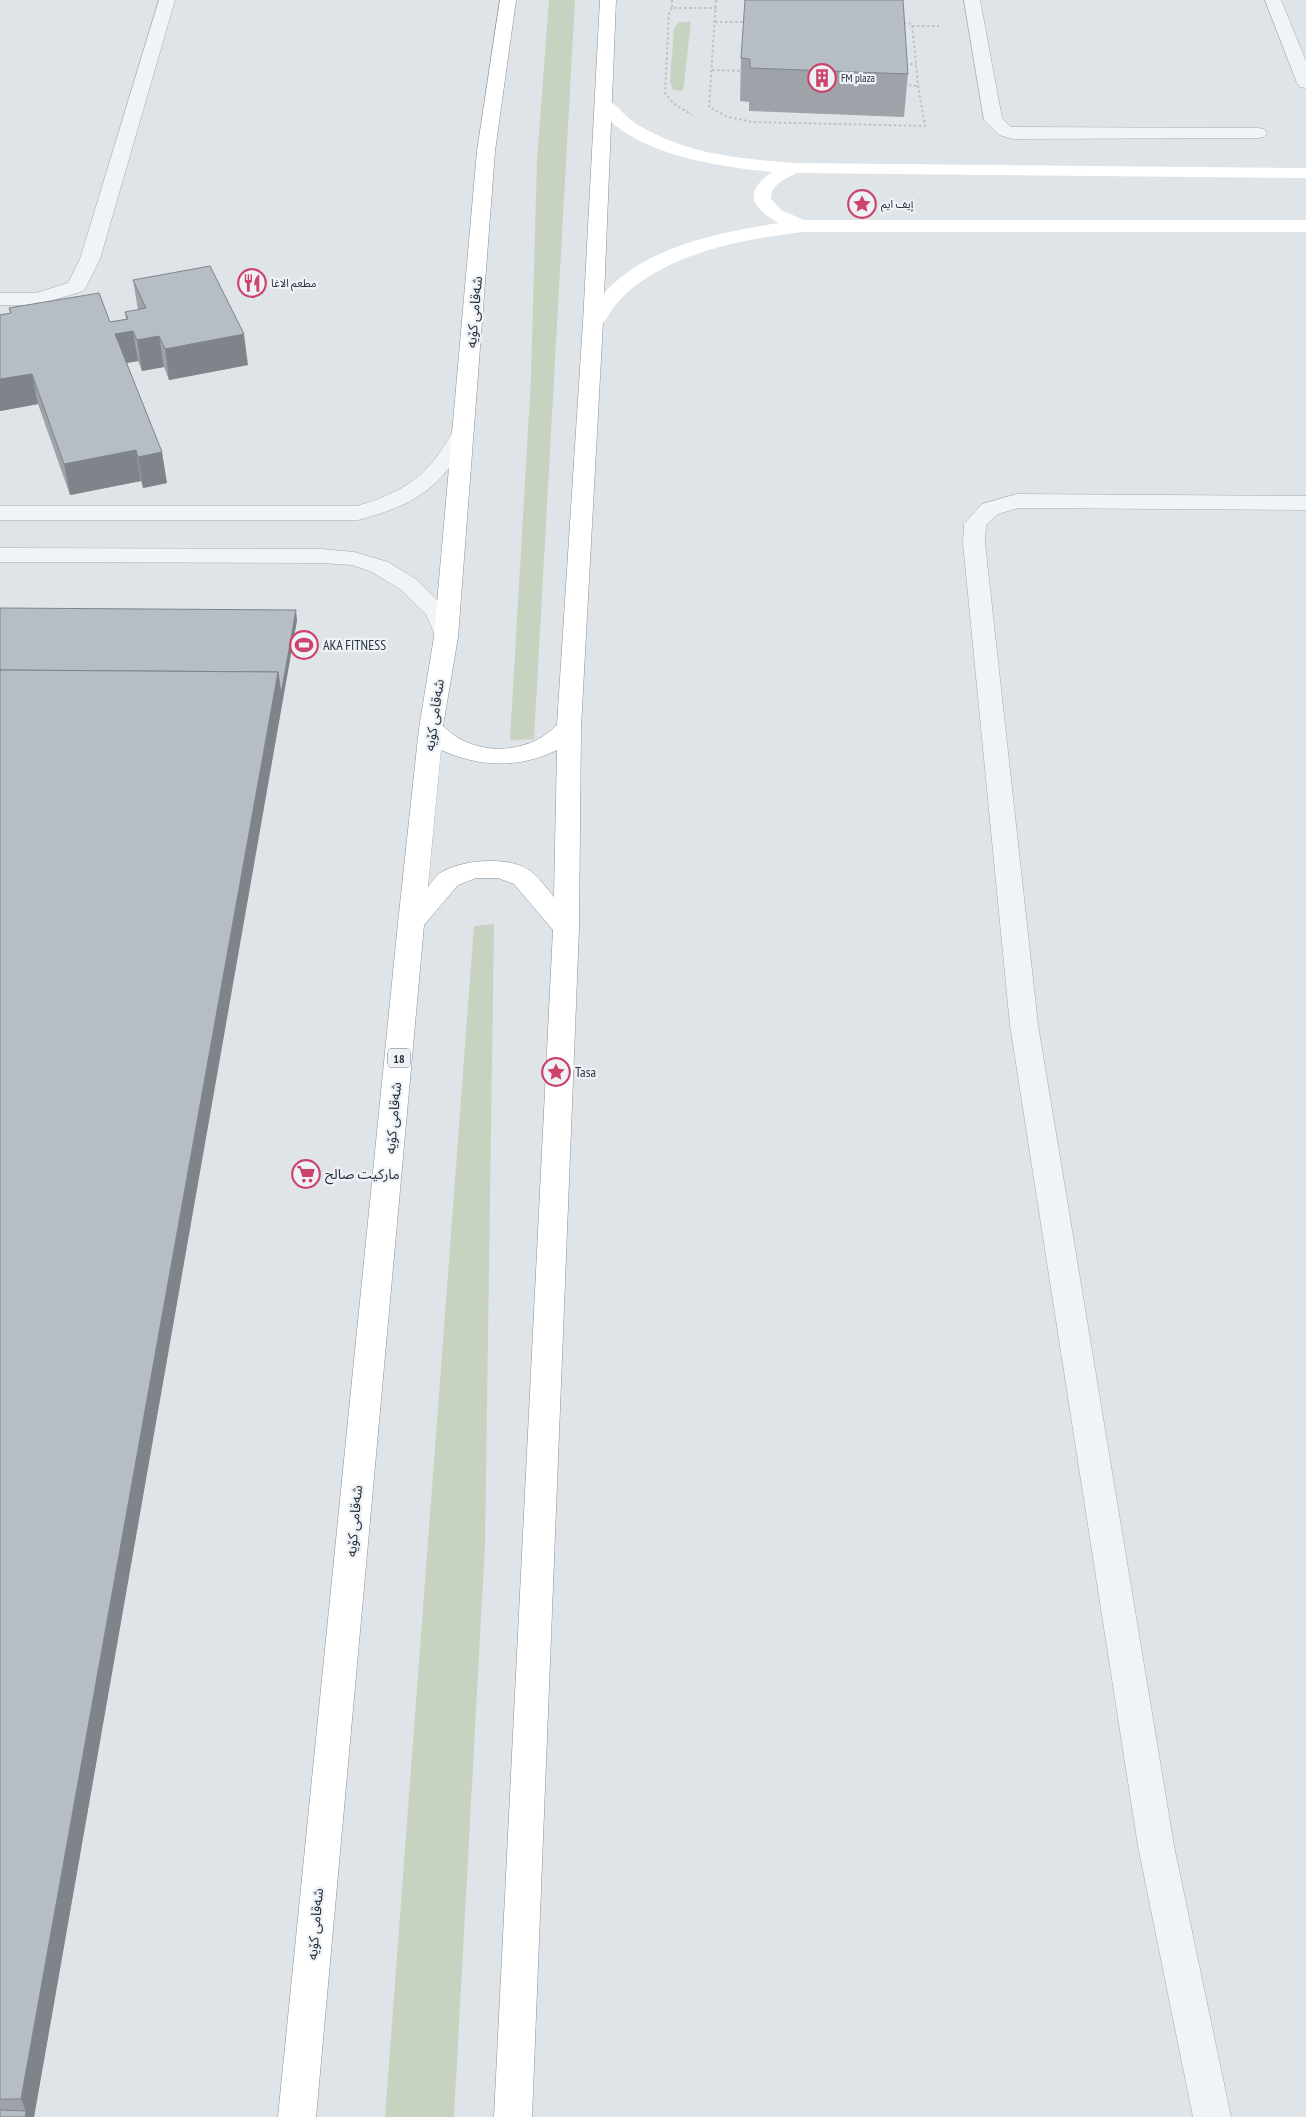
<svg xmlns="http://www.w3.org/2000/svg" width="1306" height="2117" viewBox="0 0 1306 2117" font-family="'PT Sans Narrow','Noto Sans Arabic',sans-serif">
<rect width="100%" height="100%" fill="#dfe4e8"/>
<!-- green -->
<g fill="#c7d2c0">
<path d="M549,0H575L534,739L510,740L531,378L537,160Z"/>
<path d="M679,22H691L683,91L673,90L670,81L674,29Z"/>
<path d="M494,924L485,1544L454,2117H385L474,926Z"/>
</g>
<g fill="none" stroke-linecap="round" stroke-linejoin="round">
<defs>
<g id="minor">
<path d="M159,0H175L100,259L86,287L83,291L37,305H0V293H36L68,283L80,259Z"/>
<path d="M964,0H980L1002,118L1011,127L1258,128L1264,129L1267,133L1264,137L1258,138L1013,139L999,135L984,120Z"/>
<path d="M1265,0H1281L1306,61V88L1300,87L1297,83Z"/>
<path d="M1017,494L1306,496V510L1018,508L998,514L986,525L985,543L1038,1025L1174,1846L1231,2117H1193L1138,1846L1010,1025L963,543L964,524L982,504Z"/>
</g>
<g id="tertiary">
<path d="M464,424L471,426L474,430C443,485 420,504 358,520H0V506H357C388,497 415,485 435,459C444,448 449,436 457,426Z"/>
<path d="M0,548L321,549L354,552L388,562L416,579L444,607L458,637L454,642L446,644L438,642L426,614L400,589L372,572L352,565L321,563L0,562Z"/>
</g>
<path id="trunk" d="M500,0H516L495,151L458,637L443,726C473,757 527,756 557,725L583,322L600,0H616L603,322L581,727L579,928L532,2117H494L553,930L514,884L498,878H476L458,885L424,925L316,2117H278L398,923L419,728L434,637L477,151ZM441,750C478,767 519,769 557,750L554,897C547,889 541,880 533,873C513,855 462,859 440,873C436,876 431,883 428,887Z"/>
</defs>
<!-- minor casing -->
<use href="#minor" stroke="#a4abb2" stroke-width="1"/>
<!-- tertiary casing -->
<use href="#tertiary" stroke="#a4abb2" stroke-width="1"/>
<!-- trunk casing -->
<use href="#trunk" stroke="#86939e" stroke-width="1"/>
<!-- path -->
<g stroke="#bdc2c6" stroke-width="2" stroke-dasharray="2.5 2.5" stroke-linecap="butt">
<path d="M672,0V8H717"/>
<path d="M716,0L709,107L728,117L753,122L925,126L918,86L912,24L903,23"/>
<path d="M672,8L669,13L665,93L673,103L692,115"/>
<path d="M715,22H746"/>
<path d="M912,26H939"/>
<path d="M905,64H916"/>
<path d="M712,70L742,71"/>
<path d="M904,85L918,86"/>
</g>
<!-- minor -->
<use href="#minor" fill="#f1f4f6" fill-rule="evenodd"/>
<!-- tertiary -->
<use href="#tertiary" fill="#f1f4f6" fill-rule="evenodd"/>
<!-- secondary -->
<path fill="#fff" fill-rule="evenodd" d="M604,99C615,102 622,113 631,120C637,125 644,128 651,132C695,155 745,159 794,163L1306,168V178L797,173C785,179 771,184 771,199L781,210L804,220H1306V232H802C747,239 693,248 645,279C634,286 622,296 614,307C610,312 606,321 601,325C596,329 591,327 586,326L583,322C591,311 599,298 609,288C652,245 721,232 779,223C751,208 743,192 772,172C715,166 631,155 595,104L598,100Z"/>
<!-- trunk -->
<use href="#trunk" fill="#fff" fill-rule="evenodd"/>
</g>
<!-- wall -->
<g fill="#9da3a9">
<path d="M741,58L908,74L904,117L749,111V102L740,101Z"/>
<path d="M133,280L248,365L169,380L164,367L142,371L138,361L127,363L167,483L143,488L141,481L70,495L38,404L0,411V315L10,313L9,308L110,322L126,319L125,312L138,310Z"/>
<path d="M0,608L297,620L34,2117H0Z"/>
</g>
<!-- shaded-wall -->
<g fill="#7f848a">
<path d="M133,331L138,361L120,364L115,334Z"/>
<path d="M244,334L248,365L169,380L165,349Z"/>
<path d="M159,336L164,367L142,371L137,340Z"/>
<path d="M32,374L38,404L0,411V379Z"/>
<path d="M136,450L141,481L70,495L64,464Z"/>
<path d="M162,452L167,483L143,488L138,457Z"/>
<path d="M296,610L297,620L282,704L34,2117H25L26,2111L21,2099L278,672Z"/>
</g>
<!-- building -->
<g fill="#b6bdc5" stroke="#7f848a">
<path d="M745,0H903L908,74L750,68V59L741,58Z"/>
<path d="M210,266L244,334L165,349L159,336L137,340L133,331L115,334L162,452L138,457L136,450L64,464L32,374L0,379V315L11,313L9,308L99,293L110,322L128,319L125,312L146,308L133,280Z"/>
<path d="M0,608L296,610L281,694L278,672L0,670Z"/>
<path d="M0,670L278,672L21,2099H0Z"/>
<path d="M0,2110L26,2111L25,2117H0Z"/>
</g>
<!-- icons -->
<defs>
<symbol id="building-ring" viewBox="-11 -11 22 22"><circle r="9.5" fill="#eef2f6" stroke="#cc446b" stroke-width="1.5"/><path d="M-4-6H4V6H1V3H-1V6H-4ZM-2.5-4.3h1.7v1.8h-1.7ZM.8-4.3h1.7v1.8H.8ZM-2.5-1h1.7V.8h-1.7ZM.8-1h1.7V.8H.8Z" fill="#cc446b"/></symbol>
<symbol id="sight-ring" viewBox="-11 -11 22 22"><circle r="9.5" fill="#eef2f6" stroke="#cc446b" stroke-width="1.5"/><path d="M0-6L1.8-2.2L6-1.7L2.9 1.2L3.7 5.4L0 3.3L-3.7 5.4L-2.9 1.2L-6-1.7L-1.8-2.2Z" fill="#cc446b"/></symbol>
<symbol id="restaurant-ring" viewBox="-11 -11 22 22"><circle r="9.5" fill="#eef2f6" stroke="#cc446b" stroke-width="1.5"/><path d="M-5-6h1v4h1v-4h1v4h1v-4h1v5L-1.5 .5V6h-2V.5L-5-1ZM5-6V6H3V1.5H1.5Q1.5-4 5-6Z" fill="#cc446b"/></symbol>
<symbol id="stadium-ring" viewBox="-11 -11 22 22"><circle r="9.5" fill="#eef2f6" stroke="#cc446b" stroke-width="1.5"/><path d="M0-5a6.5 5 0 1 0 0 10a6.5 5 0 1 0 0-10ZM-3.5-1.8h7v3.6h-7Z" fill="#cc446b"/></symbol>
<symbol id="supermarket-ring" viewBox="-11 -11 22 22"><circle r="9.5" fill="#eef2f6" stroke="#cc446b" stroke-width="1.5"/><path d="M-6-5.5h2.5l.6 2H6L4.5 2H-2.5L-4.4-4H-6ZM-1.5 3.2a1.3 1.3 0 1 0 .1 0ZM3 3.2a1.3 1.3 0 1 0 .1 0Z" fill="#cc446b"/></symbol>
</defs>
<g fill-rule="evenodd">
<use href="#building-ring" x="806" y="62" width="32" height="32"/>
<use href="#sight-ring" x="846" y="188" width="32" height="32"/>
<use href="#restaurant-ring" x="236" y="267" width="32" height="32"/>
<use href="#stadium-ring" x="288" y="629" width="32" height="32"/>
<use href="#sight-ring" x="540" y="1056" width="32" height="32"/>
<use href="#supermarket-ring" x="290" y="1158" width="32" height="32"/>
</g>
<g text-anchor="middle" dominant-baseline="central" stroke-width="4.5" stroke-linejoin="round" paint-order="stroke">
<!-- far-poi labels -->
<g font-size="11" fill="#28333f" stroke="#eef2f6" text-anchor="start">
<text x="841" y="78">FM plaza</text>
<text x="881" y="204">إيف ايم</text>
<text x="271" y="283">مطعم الاغا</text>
</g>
<!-- shield labels -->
<rect fill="#eef2f6" stroke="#636c76" stroke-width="1" x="388" y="1048.5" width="22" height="19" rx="4"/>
<g font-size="12" font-weight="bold" fill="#28333f">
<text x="399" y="1058">18</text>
</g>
<!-- street labels -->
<g font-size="14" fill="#28333f" stroke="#eef2f6">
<text transform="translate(474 312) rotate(-85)">شەقامی کۆیە</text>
<text transform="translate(434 715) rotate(-82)">شەقامی کۆیە</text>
<text transform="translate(393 1118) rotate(-85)">شەقامی کۆیە</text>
<text transform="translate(354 1521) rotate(-85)">شەقامی کۆیە</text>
<text transform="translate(315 1924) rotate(-85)">شەقامی کۆیە</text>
</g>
<!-- poi labels -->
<g font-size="14" fill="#28333f" stroke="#eef2f6" text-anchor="start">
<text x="323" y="645">AKA FITNESS</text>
<text x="575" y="1072">Tasa</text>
<text x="325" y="1174">ماركيت صالح</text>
</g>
</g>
</svg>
